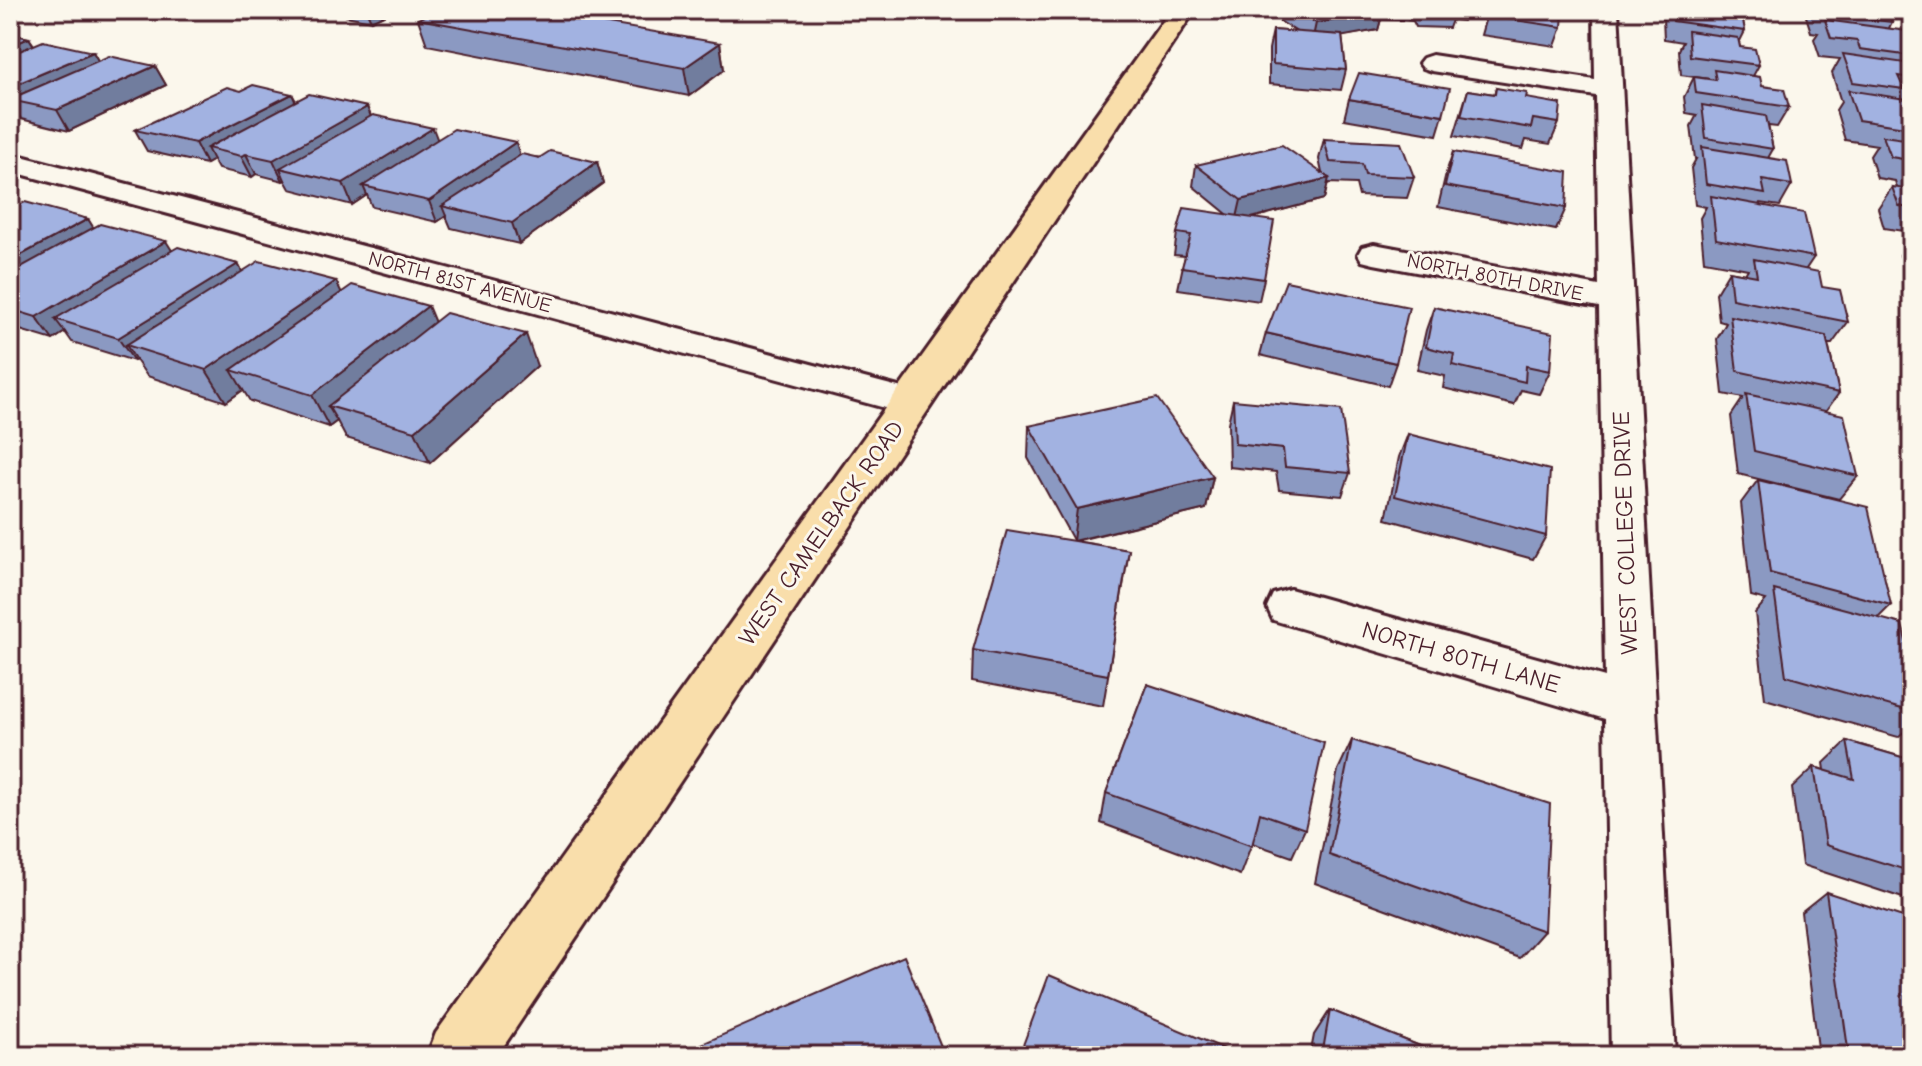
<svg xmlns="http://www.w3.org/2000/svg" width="1922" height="1066" viewBox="0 0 1922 1066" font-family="'Comic Neue',sans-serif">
<rect width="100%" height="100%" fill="#fbf7ec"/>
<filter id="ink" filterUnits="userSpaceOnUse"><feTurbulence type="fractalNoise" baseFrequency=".0125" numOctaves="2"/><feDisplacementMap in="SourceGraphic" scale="16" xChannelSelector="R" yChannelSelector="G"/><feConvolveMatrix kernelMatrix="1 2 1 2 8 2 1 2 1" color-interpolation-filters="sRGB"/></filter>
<g filter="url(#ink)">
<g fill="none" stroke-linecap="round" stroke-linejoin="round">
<defs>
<g id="minor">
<path d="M1594,10H1618L1675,1056H1611L1605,719L1273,620L1267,607L1273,594L1290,589L1605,677L1599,307L1374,264L1362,261L1358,254L1362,247L1374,244L1599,286L1596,96L1432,71L1423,68L1419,63L1423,58L1432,55L1595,80Z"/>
<path d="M10,153L925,394L930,403L925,412L911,415L10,171Z"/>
</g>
<path id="major" d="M1171,10H1195L497,1056H427L436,1033Z"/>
</defs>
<!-- minor casing -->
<use href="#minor" stroke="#4a1f2b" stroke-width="6"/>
<!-- major casing -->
<use href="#major" stroke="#4a1f2b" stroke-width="6"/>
<!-- minor -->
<use href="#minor" fill="#fbf7ec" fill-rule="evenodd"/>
<!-- major -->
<use href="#major" fill="#f9deab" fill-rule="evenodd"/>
</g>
<!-- wall -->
<g fill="#8b99c2" stroke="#4a1f2b" stroke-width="2">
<path d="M343,10H392V11L371,21L346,16Z"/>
<path d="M1277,10H1466L1463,21L1452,20L1449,28L1416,27L1413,21L1381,19L1378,30L1342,36L1346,70L1341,90L1269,84V49L1273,30L1297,32L1275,18Z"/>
<path d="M1488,10H1548L1562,27L1555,46L1481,35Z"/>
<path d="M1666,10H1741L1745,31L1739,43L1740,47L1759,65L1753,76L1762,86L1789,107L1777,127L1768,126L1773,149L1768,158L1792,185L1780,206L1760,203L1759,205L1814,257L1806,269L1822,287L1848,322L1832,344H1828L1839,393L1826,411L1858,476L1839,499L1738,474L1731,416L1743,398L1723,394L1717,339L1726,323L1719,321L1716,293L1729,271L1745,274L1748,269L1704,261L1700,218L1706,207L1695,205L1691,168L1696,159H1695L1691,126L1697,115L1686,113L1684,97L1694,77L1710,79L1681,75L1679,50L1683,42L1664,39L1663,18Z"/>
<path d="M1804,10H1886L1892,22L1889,28L1912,42V93L1908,99L1898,98L1912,100V293L1900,255L1912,238L1910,232L1884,228L1878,208L1892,187L1897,188L1895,181L1877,178L1870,156L1877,145L1845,140L1836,110L1841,102L1832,73L1840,59L1820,57L1814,39L1818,33L1811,32Z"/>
<path d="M418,19L720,43L724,70L689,96L427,45Z"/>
<path d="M10,34L29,38L34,45L93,52L98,61L155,66L166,85L69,131L21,119L15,110L10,112Z"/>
<path d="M1496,88L1526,98L1559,123L1550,144L1526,140L1523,149L1454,136L1468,90L1494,94Z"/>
<path d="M241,91L292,94L296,101L367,107L371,116L437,139L520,156L597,162L603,183L519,244L451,228L446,216L437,222L372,207L367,195L352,205L290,189L285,180L283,181L256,174L252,177L218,169L213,160L206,164L147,151L135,130Z"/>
<path d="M1349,99L1443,115L1437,135L1344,119Z"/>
<path d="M1324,139L1414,177L1407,198L1359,196L1356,184L1328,183L1324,199L1252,218L1264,279L1259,301L1178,289L1185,256L1174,255L1177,233L1227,214L1193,186L1196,165L1322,173L1319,159Z"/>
<path d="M1453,152L1566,208L1556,230L1438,207L1446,173Z"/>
<path d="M10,196L21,204L88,219L93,228L172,250L238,264L242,272L341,293L435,322L537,366L430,463L346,438L337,421L329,427L250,401L243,390L226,402L147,376L136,360L134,361L72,342L65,332L53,340L10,327Z"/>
<path d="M1434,307L1550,371L1539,394L1521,390L1514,405L1443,388L1445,376L1417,370L1426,330Z"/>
<path d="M1266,333L1396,363L1388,386L1260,355Z"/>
<path d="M1233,400L1350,473L1342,496L1279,490L1276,472L1229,467L1228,423Z"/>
<path d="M1029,426L1213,477L1206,509L1075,541L1129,550L1103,706L972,681L973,650L1073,540L1028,458Z"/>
<path d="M1408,434L1546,536L1533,559L1386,519L1399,457Z"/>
<path d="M1758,480L1891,605L1878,618L1912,668V725L1898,737L1765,699L1755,613L1766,600L1751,596L1741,503Z"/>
<path d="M1147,684L1305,829L1292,857L1252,843L1240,875L1101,823L1106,793Z"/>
<path d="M1352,740L1544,931L1520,958L1315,883L1338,770Z"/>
<path d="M1847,741L1912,760V901L1802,865L1792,788L1814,767L1825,770L1824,763Z"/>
<path d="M1826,892L1912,1056H1819L1801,912Z"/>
<path d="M1330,1010L1445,1056H1310L1314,1035Z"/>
</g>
<!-- shaded-wall -->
<g fill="#717d9e" stroke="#4a1f2b" stroke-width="2">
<path d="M370,10H392V11L371,21L367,12Z"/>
<path d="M1383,12L1378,30L1312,42L1316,23Z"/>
<path d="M29,38L41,57L10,70V46Z"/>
<path d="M720,43L724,70L689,96L684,68Z"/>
<path d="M93,52L104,71L10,100V87Z"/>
<path d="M155,66L166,85L69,131L57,110Z"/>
<path d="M292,94L301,114L207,148L213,160L206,164L195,143Z"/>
<path d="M10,102L15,110L10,112Z"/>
<path d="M367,107L375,127L280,168L285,180L283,181L273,160Z"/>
<path d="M433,128L441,149L363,186L367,195L352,205L343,183Z"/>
<path d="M516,142L522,163L442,206L446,216L437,222L429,201Z"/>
<path d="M246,154L256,174L252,177L241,156Z"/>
<path d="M597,162L603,183L519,244L512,223Z"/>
<path d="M1329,178L1324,199L1236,222L1241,200Z"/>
<path d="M15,197L30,218L10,229V200Z"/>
<path d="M88,219L102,241L10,292V261Z"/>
<path d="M166,241L180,263L55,319L65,332L53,340L36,317Z"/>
<path d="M238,264L250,286L126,345L136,360L134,361L118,338Z"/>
<path d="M336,281L351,312L231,370L243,390L226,402L206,370Z"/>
<path d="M428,306L441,337L328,406L337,421L329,427L312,395Z"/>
<path d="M526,334L537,366L430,463L415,431Z"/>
<path d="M1213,477L1206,509L1073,541L1077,509Z"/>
</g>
<!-- building -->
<g fill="#a2b2e1" stroke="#4a1f2b" stroke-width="2">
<path d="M435,10H526L720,43L684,68L418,19Z"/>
<path d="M1295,10H1380L1383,12L1316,23Z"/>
<path d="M1489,10H1548L1563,12L1562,27L1487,16Z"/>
<path d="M1672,10H1741L1745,31L1673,21Z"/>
<path d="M1820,10H1886L1892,22L1821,13Z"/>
<path d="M1825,20L1907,31L1912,42V56L1860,49L1857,41L1831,38Z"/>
<path d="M1273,30L1342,35L1346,70L1273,64Z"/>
<path d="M1688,31L1738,38L1740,47L1755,49L1759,65L1690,56Z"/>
<path d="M10,34L29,38L10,46Z"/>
<path d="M43,41L93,52L10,87V55Z"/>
<path d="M1843,54L1912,64V78L1898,76L1904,89L1853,82Z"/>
<path d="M109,56L155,66L57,110L10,100V99Z"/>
<path d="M1714,70L1760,77L1762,86L1784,89L1789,107L1696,93L1694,77L1716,80Z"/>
<path d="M1359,73L1450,88L1443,115L1349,99Z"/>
<path d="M253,85L292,94L195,143L135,130L227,87L241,91Z"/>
<path d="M1496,88L1527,93L1526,98L1561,104L1559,123L1533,119L1531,128L1461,116L1468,90L1495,94Z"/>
<path d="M1848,90L1912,100V128L1858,120Z"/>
<path d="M309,94L367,107L273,160L246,154L241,156L207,148Z"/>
<path d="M1702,105L1766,116L1773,149L1706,138Z"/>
<path d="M373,115L433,128L343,183L280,168Z"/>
<path d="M454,129L516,142L429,201L363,186Z"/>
<path d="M1883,136L1912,140V168L1909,160L1891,157Z"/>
<path d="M1324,139L1401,143L1414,177L1365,175L1362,164L1330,162Z"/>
<path d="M1282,145L1329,178L1241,200L1196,165Z"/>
<path d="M1702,147L1787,161L1792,185L1762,180L1765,194L1706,184Z"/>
<path d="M550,151L597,162L512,223L442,206L522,154L539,158Z"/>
<path d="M1453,152L1568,172L1566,208L1445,186Z"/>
<path d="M1892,187L1912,190V209L1899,206Z"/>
<path d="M1711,196L1804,213L1814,257L1716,239Z"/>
<path d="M25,202L88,219L10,261V210Z"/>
<path d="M1184,208L1274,221L1264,279L1182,267L1191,235L1177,233Z"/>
<path d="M100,224L166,241L36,317L10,309V273Z"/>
<path d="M178,247L238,264L118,338L55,319Z"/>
<path d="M1754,259L1819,272L1822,287L1840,290L1848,322L1732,299L1729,271L1757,276Z"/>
<path d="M259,261L336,281L206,370L126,345Z"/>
<path d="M1286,281L1409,307L1396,363L1266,333Z"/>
<path d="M352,285L428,306L312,395L231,370Z"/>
<path d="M1434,307L1553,333L1550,371L1526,366L1525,382L1452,365L1454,354L1426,347Z"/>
<path d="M446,313L526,334L415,431L328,406Z"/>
<path d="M1730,316L1826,336L1839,393L1737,371Z"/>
<path d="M1746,394L1844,415L1858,476L1754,451Z"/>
<path d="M1157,398L1213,477L1077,509L1029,426Z"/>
<path d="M1233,400L1341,410L1350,473L1285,467L1283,449L1235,444Z"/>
<path d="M1408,434L1550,470L1546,536L1395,496Z"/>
<path d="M1758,480L1868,507L1891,605L1770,573Z"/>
<path d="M1007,530L1129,550L1108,675L973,650Z"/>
<path d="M1774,590L1902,624L1912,668V712L1786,676Z"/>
<path d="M1147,684L1324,743L1305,829L1260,813L1252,846L1106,793Z"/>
<path d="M1352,740L1550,804L1544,931L1329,855Z"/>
<path d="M1847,741L1912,760V872L1826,845L1814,767L1854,779Z"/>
<path d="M1826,892L1912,920V1056H1849Z"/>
<path d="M904,956L945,1056H690L688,1050Z"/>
<path d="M1049,975L1239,1055V1056H1019Z"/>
<path d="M1330,1010L1445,1056H1322Z"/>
</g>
</g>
<g text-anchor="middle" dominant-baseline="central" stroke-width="6" stroke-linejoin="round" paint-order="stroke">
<!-- far-street labels -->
<g font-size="20" fill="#4a1f2b" stroke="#fbf7ec">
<text transform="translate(1495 277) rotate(11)">NORTH 80TH DRIVE</text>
<text transform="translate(460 282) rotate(15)">NORTH 81ST AVENUE</text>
</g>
<!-- street labels -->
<g font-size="24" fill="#4a1f2b" stroke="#fbf7ec">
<text transform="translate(821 533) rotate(-55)">WEST CAMELBACK ROAD</text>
<text transform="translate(1625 533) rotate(-92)">WEST COLLEGE DRIVE</text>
<text transform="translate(1461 657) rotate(16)">NORTH 80TH LANE</text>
</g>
</g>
<!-- margin -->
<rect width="1922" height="1066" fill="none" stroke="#fbf7ec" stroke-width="40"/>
<rect x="20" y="20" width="1882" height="1026" fill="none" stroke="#4a1f2b" stroke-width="3" filter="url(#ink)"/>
</svg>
